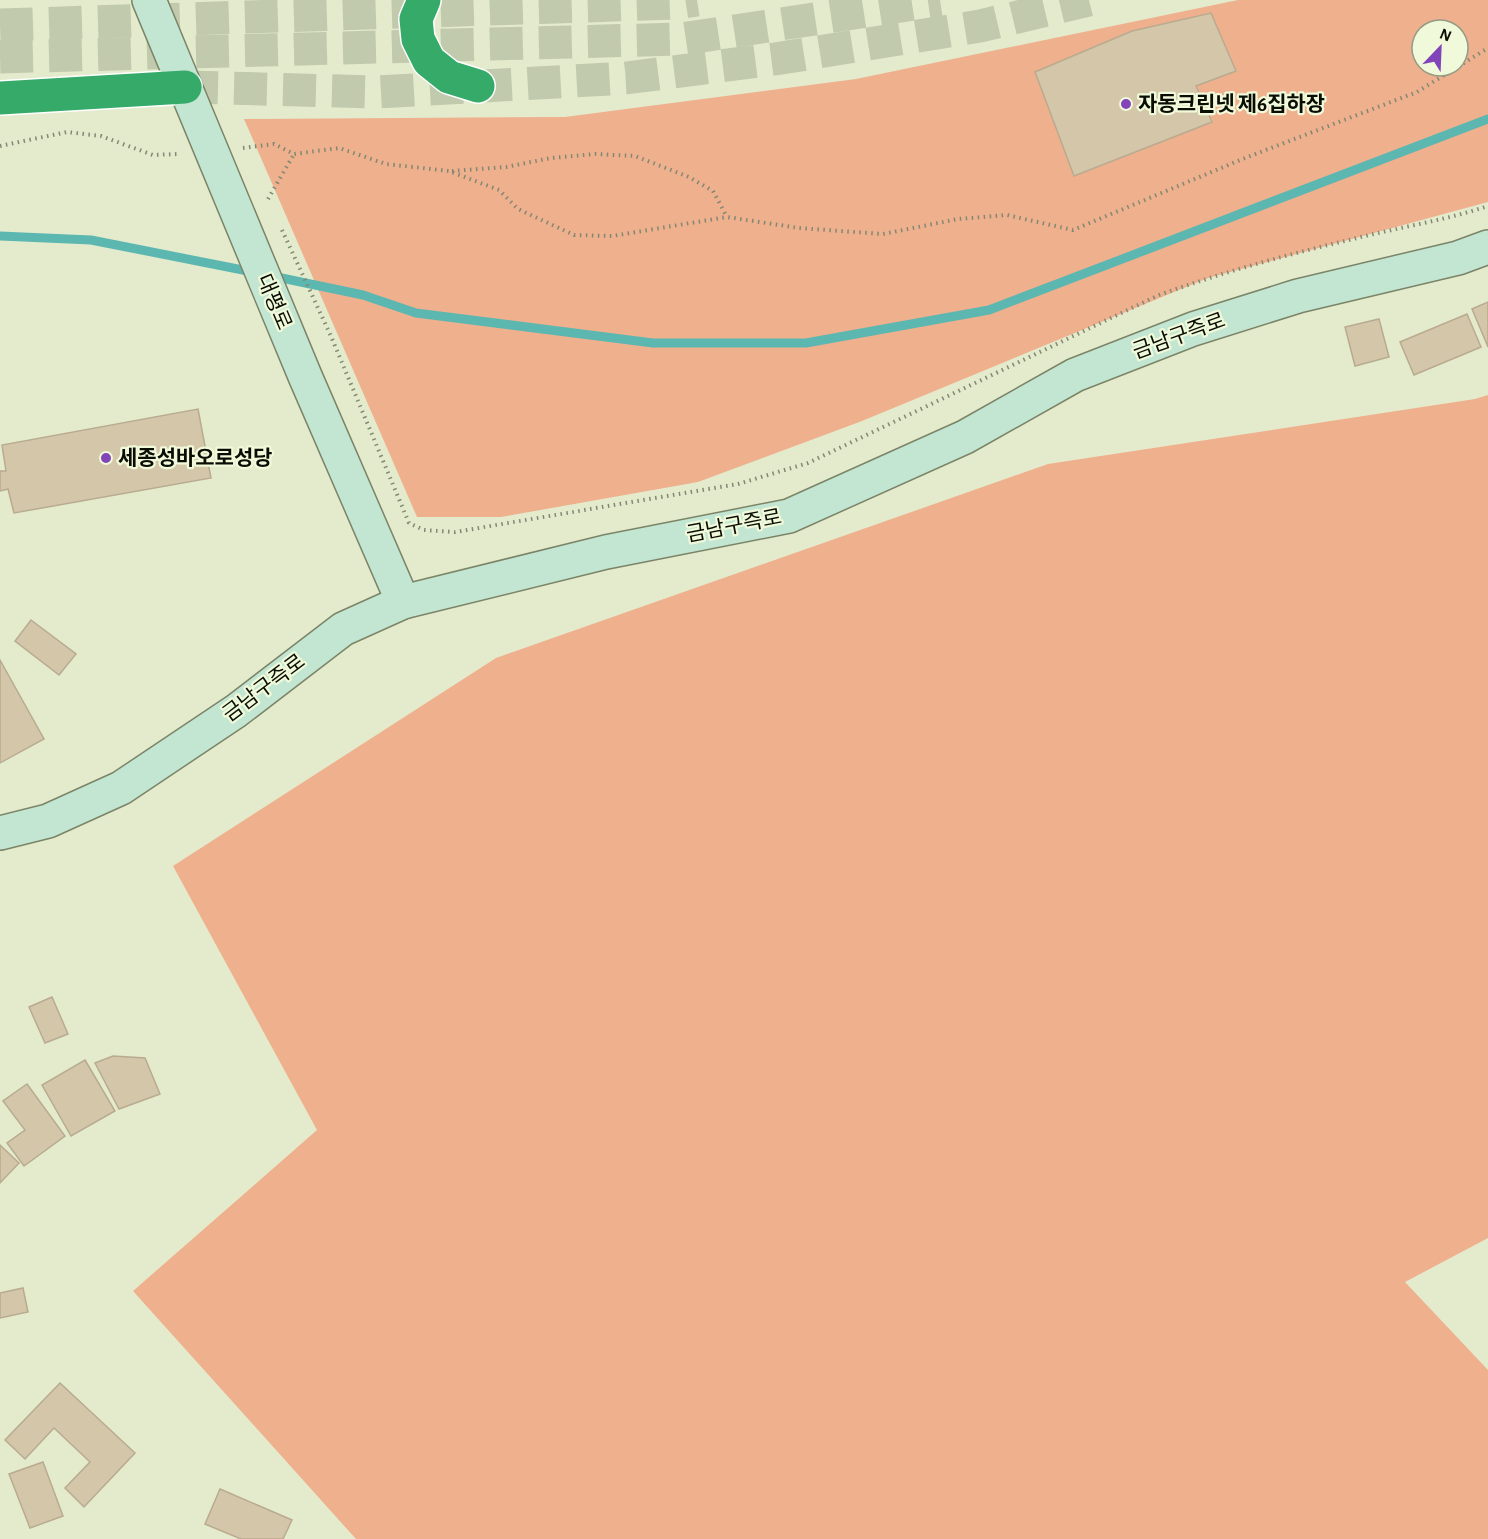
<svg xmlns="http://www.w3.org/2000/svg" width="1488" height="1539" viewBox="0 0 1488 1539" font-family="'Alegreya Sans','Noto Sans KR',sans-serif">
<rect width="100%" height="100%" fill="#e3ebcc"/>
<!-- green -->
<g fill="#efb08e" fill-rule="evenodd">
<path d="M1238,0H1488V202L1208,278L862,421L698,482L501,517H417L244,119L565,117L856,79ZM1422,30H1458V66H1422Z"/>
<path d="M1488,395V1238L1405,1282L1488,1370V1539H356L133,1291L317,1130L173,866L496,658L1048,464L1475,399Z"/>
</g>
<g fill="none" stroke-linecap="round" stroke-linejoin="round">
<!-- stream -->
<g stroke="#5db7b1" stroke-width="9">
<path d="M0,236L91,240L253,272"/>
<path d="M272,276L363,295L416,313L653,343H806L989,310L1488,119"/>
</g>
</g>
<!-- building -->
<g fill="#d4c6a9" stroke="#b9ab8f" stroke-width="1.5">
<path d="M1211,13L1236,71L1196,86L1212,122L1074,176L1035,72L1132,31Z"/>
<path d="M1488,302V347L1472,309Z"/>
<path d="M1467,314L1481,347L1414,375L1400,342Z"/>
<path d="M1379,319L1389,357L1355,366L1345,327Z"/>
<path d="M198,409L211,478L14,513L8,489L0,491V471H6L2,445Z"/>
<path d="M31,620L76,654L59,675L15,641Z"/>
<path d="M0,660L44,739L0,763Z"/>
<path d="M52,997L68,1034L45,1043L29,1007Z"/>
<path d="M113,1056L145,1058L160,1094L119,1109L95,1063Z"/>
<path d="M85,1060L115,1111L71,1136L42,1085Z"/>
<path d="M27,1084L65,1136L24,1166L7,1143L25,1130L3,1101Z"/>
<path d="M0,1145L19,1163L0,1183Z"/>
<path d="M23,1288L28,1312L0,1318V1293Z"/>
<path d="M60,1383L135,1453L84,1507L65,1488L90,1462L54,1428L25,1459L5,1440Z"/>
<path d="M43,1462L63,1516L30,1528L9,1474Z"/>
<path d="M220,1489L292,1520L283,1539H241L205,1524Z"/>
</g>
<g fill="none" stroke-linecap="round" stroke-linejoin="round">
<!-- highway-tunnel -->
<g stroke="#c2caae" stroke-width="33" stroke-dasharray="33 16" stroke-linecap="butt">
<path d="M0,25L678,3L697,0"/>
<path d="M0,57L682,39L940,0"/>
<path d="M185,87L377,92L626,78L775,59L980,26L1089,0"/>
</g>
<defs>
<g id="secondary">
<path d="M149,0L305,376L403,602"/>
<path d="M0,833L48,821L121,788L236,711L343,629L403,602L606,552L789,516L965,437L1075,375L1193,329L1298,296L1458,258L1488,247"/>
</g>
<g id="highway">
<path d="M424,0L416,19L418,39L429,61L449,77L478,86"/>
<path d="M0,98L185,87"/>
</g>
</defs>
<!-- secondary casing -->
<use href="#secondary" stroke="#7c8467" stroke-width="36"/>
<!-- highway casing -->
<use href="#highway" stroke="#fff" stroke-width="36"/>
<!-- path -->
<g stroke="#828873" stroke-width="4" stroke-dasharray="1.5 4.5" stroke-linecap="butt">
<path d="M0,146L67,132L101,136L153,155L179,154"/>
<path d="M243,148L274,144L294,154L339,148L386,164L449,171L499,190L518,209L574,235L612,236L727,217L799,228L883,234L958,219L1007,215L1073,230L1245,158L1417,92L1488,48"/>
<path d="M452,171L506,167L551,158L595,154L635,156L689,177L713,191L727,217"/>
<path d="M268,199L294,154"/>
<path d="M282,230L330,334L409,523L424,530L455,532L738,484L808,463L1159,295C1221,273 1285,255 1349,240C1395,228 1443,221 1488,206"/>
</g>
<!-- secondary -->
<use href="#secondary" stroke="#c2e6d2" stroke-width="33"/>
<!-- highway -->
<use href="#highway" stroke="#35aa69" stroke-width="33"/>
</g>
<!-- markers -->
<g fill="#8244b9" stroke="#f0f9d9" stroke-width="2">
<circle cx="1126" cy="104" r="6"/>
<circle cx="106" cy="458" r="6"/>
</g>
<g text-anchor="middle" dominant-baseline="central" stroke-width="4.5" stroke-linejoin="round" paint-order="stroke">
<!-- poi labels -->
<g font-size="21" font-weight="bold" fill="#0a0d04" stroke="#f0f9d9" text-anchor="start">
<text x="1138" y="104">자동크린넷 제6집하장</text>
<text x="118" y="458">세종성바오로성당</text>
</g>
<!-- street labels -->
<g font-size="21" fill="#0a0d04" stroke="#f0f9d9">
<text transform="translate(274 302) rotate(67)">대평로</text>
<text transform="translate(1179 336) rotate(-20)">금남구즉로</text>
<text transform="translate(734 526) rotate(-11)">금남구즉로</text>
<text transform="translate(264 688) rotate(-37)">금남구즉로</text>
</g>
</g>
<!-- north arrow -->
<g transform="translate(1440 48) rotate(23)"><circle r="28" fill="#f0f9d9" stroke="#949b84" stroke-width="1.5"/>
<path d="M0-4.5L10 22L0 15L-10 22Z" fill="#8244b9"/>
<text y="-9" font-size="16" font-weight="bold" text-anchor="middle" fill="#0a0d04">N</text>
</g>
</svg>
